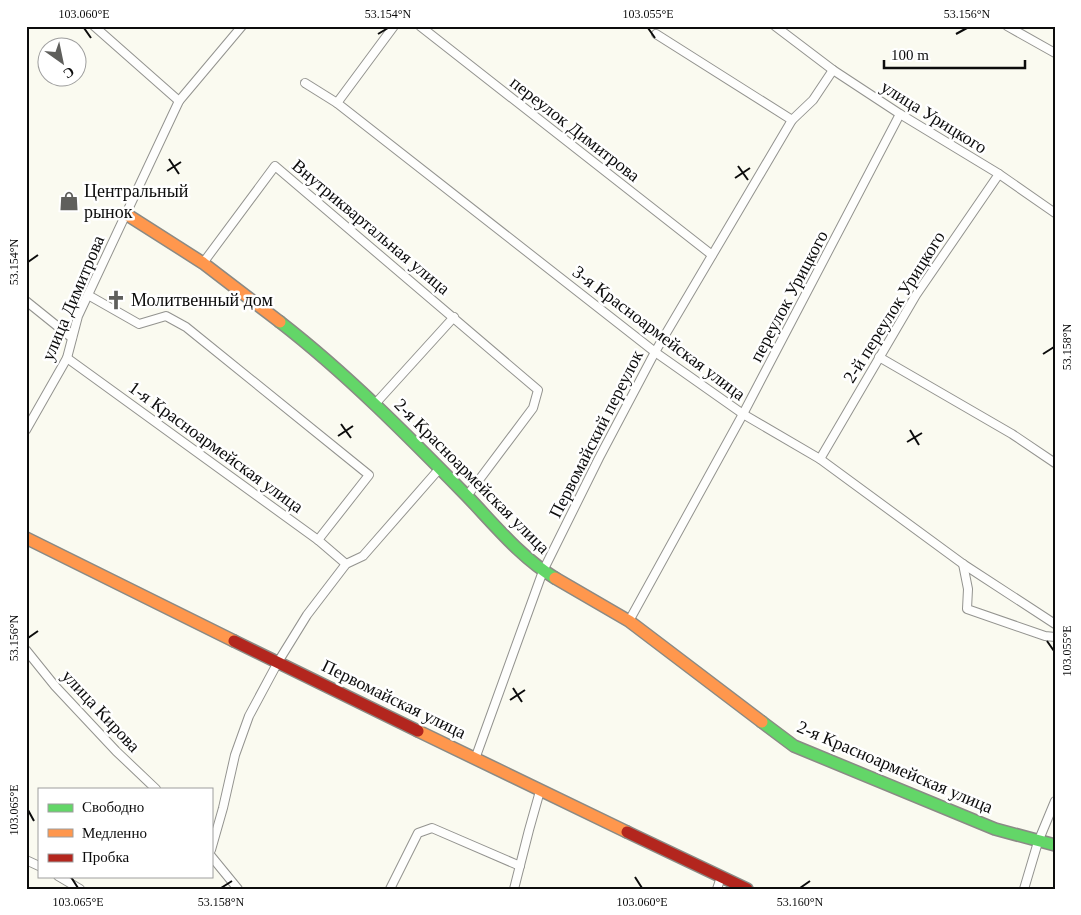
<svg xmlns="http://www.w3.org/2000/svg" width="1081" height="915" viewBox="0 0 1081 915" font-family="'Times New Roman',serif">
<rect width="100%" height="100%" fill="#fafaf0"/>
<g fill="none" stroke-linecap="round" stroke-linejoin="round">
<defs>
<g id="street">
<path d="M94,26L179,101"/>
<path d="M394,26L337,103L655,352L743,414L820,459L963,564L1055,624"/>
<path d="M420,26L712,255"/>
<path d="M775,26L833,70L900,114L999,174L1055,213"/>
<path d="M1007,26L1055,53"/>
<path d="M656,34L792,120"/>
<path d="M305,83L337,103"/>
<path d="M203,263L275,166L538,390L533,408L467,496"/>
<path d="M88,295L139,324L166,316L186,327L369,475L318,540"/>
<path d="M26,301L72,338"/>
<path d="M879,357L1012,434L1055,463"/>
<path d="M67,358L318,540L346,564"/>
<path d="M375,404L454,317"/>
<path d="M26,430L67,358L78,316L179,101L242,26"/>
<path d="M820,459L916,295L999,174"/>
<path d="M963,564L968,589L967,609L1045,636L1055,637"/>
<path d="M629,621L743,414L900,114"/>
<path d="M26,650L55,686L116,751L156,789"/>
<path d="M475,759L543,571L599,458L655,352L792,120L813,100L833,70"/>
<path d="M211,850L223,808L235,755L249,716L278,662L307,615L346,564L363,556L440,468"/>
<path d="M211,856L238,889"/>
<path d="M26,860L39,866"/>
<path d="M58,876L80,889"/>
<path d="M390,889L418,833L432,828L520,866"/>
<path d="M514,889L529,830L540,791"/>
<path d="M717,889L721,877"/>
<path d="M1024,889L1038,842L1055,801"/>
</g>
<g id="fast">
<path d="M280,322C347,374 407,435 466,495C494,524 520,557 555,578"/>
<path d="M762,722L794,746L995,829L1055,845"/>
</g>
<g id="slow">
<path d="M126,214L203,263L280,322"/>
<path d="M26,538L234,641"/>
<path d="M555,578L629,621L762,722"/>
<path d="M418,731L627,832"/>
</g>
<g id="jam">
<path d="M234,641L418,731"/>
<path d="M627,832L747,889"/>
</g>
</defs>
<!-- street casing -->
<use href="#street" stroke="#93938f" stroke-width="10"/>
<!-- fast casing -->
<use href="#fast" stroke="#8a8a85" stroke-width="14"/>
<!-- slow casing -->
<use href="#slow" stroke="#8a8a85" stroke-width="14"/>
<!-- jam casing -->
<use href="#jam" stroke="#8a8a85" stroke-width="14"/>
<!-- street -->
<use href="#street" stroke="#fefefd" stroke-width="8"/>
<!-- fast -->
<use href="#fast" stroke="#63d668" stroke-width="11"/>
<!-- slow -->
<use href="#slow" stroke="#ff974d" stroke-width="11"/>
<!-- jam -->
<use href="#jam" stroke="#b3261e" stroke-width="11"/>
</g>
<!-- ticks -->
<path fill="none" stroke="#0c0c0c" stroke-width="2" d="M84,28L91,38M648,28L655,38M378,34L388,28M956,34L967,28M169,159L179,174M738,166L748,180M167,171L181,162M735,178L750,168M28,262L38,255M1043,354L1054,347M341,424L351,438M910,430L919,445M338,436L353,426M907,442L922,433M28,638L38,631M1047,641L1054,651M513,688L522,702M510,700L525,690M28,810L34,821M71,877L78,888M635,877L642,888M221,888L232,881M800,888L810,881"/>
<!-- icons -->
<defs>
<symbol id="shop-bare" viewBox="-9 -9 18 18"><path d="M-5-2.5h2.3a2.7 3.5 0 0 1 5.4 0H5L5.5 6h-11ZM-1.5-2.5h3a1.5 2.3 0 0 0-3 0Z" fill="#5f5f5c" stroke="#fff" stroke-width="2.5" paint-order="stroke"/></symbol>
<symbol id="church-bare" viewBox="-9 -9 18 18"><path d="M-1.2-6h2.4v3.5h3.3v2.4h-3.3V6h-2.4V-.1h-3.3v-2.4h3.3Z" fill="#5f5f5c" stroke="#fff" stroke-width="2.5" paint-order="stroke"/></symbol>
</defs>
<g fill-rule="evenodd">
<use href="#shop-bare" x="55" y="187" width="28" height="28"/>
<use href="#church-bare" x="102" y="286" width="28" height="28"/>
</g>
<g text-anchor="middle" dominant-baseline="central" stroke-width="5" stroke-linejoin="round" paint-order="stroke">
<!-- street labels -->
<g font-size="18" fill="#0c0c0c" stroke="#fff">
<text transform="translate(934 117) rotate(32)">улица Урицкого</text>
<text transform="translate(575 129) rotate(38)">переулок Димитрова</text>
<text transform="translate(371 227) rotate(40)">Внутриквартальная улица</text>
<text transform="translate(789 296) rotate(-62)">переулок Урицкого</text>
<text transform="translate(73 298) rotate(-67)">улица Димитрова</text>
<text transform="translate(894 307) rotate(-58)">2-й переулок Урицкого</text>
<text transform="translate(659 333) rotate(37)">3-я Красноармейская улица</text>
<text transform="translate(596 434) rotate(-63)">Первомайский переулок</text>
<text transform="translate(216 447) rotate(36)">1-я Красноармейская улица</text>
<text transform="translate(472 476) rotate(45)">2-я Красноармейская улица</text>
<text transform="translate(394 699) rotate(26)">Первомайская улица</text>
<text transform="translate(101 711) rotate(47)">улица Кирова</text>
<text transform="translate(895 767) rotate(23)">2-я Красноармейская улица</text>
</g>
<!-- poi labels -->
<g font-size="18" fill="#0c0c0c" stroke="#fff" text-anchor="start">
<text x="84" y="191">Центральный<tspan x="84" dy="21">рынок</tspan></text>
<text x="131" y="300">Молитвенный дом</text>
</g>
</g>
<!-- border -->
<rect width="1081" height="915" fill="none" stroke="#ffffff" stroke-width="55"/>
<!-- legend -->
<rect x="38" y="788" width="175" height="90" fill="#ffffff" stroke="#9e9e9e"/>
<rect x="48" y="804" width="25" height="8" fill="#63d668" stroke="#9e9e9e"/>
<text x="82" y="812" font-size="15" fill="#0c0c0c">Свободно</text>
<rect x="48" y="829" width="25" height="8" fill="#ff974d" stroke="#9e9e9e"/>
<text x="82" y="838" font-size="15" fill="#0c0c0c">Медленно</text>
<rect x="48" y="854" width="25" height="8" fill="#b3261e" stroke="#9e9e9e"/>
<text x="82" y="862" font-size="15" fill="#0c0c0c">Пробка</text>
<!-- north arrow -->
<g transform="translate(62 62) rotate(147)"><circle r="24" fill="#ffffff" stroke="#9e9e9e"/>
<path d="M0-4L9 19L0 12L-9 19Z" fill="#5f5f5c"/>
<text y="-8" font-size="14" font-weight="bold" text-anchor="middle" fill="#0c0c0c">С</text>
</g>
<!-- scale -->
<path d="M884 60v8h141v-8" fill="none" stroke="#0c0c0c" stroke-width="2.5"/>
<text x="891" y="60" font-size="15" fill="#0c0c0c" stroke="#ffffff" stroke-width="4" paint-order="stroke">100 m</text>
<rect x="28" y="28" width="1026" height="860" fill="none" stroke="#0c0c0c" stroke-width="2"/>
<g font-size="12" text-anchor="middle" fill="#0c0c0c">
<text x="84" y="18">103.060°E</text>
<text x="388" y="18">53.154°N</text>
<text x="648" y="18">103.055°E</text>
<text x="967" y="18">53.156°N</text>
<text transform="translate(14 262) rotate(-90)" y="4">53.154°N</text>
<text transform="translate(1067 347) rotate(-90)" y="4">53.158°N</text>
<text transform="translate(14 638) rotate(-90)" y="4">53.156°N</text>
<text transform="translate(1067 651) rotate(-90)" y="4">103.055°E</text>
<text transform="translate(14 810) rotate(-90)" y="4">103.065°E</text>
<text x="78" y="906">103.065°E</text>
<text x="221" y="906">53.158°N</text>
<text x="642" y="906">103.060°E</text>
<text x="800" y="906">53.160°N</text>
</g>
</svg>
